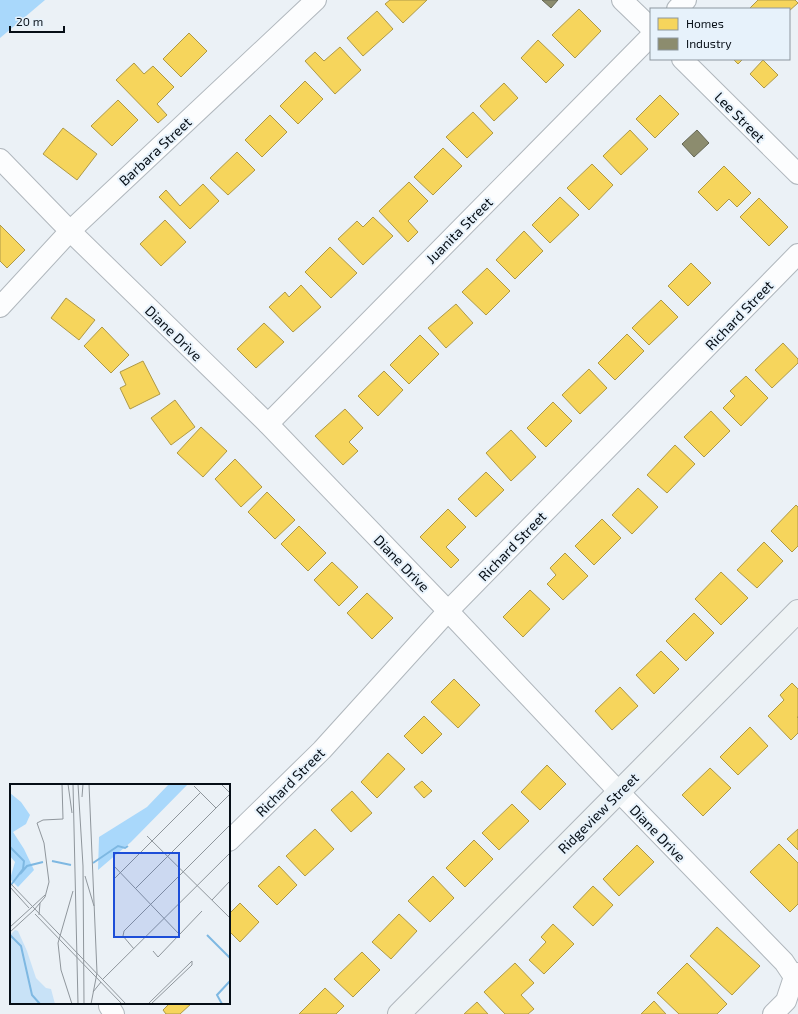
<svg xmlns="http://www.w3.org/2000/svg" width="798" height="1014" viewBox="0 0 798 1014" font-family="'Exo 2',sans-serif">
<rect width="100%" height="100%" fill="#ebf1f6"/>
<!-- forest -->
<path fill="#a9d8fb" d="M0,0H45L0,38Z"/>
<!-- homes -->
<g fill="#f6d55c" stroke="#ae9947">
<path d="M390,0H427L403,23L385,4Z"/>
<path d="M758,0H795L798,3L789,11V9H749Z"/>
<path d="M579,9L601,31L575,58L552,35Z"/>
<path d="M377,11L393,29L363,56L347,38Z"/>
<path d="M189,33L207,51L181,77L163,59Z"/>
<path d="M538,40L564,65L546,83L521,58Z"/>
<path d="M340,47L361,70L335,94L305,61L315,52L324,61Z"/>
<path d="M733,59H743L738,64Z"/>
<path d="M763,60L778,75L764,88L750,74Z"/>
<path d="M134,63L144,74L153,66L174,87L157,104L167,115L158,123L116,80Z"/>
<path d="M305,81L323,99L298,124L280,106Z"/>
<path d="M504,83L518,98L494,121L480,106Z"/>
<path d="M660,95L679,114L655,138L636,119Z"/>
<path d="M118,100L138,120L112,146L91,126Z"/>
<path d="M473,112L493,133L467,158L446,137Z"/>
<path d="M270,115L287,132L262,157L245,140Z"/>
<path d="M63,128L97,154L77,180L43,154Z"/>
<path d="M630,130L648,149L621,175L603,156Z"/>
<path d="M443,148L462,166L433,195L414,177Z"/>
<path d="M237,152L255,170L228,195L210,178Z"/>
<path d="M592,164L613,185L589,210L567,188Z"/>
<path d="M724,166L751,193L737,207L729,199L717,211L698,192Z"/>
<path d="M409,182L428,201L408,221L418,232L408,242L379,211Z"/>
<path d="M203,184L219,201L190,229L159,197L166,190L180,206Z"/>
<path d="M560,197L579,215L550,243L532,225Z"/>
<path d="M759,198L788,227L769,246L740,217Z"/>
<path d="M373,217L393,236L363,265L338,239L357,221L363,227Z"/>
<path d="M165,220L186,242L161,266L140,244Z"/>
<path d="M0,225L25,250L7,268L0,261Z"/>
<path d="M524,231L543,251L515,279L496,260Z"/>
<path d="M330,247L357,273L331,298L305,272Z"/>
<path d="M691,263L711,283L688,306L668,286Z"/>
<path d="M487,268L510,291L486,315L462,292Z"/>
<path d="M301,285L321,307L293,332L269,307L285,292L289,297Z"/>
<path d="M66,298L95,320L79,340L51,318Z"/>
<path d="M661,300L678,317L649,345L632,328Z"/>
<path d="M456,304L473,323L446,348L428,328Z"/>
<path d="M264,323L284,342L256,368L237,349Z"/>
<path d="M102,327L129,355L111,373L84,346Z"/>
<path d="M627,334L644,351L615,380L598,363Z"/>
<path d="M420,335L439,354L409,384L390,365Z"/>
<path d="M783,343L798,359V363L772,388L755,370Z"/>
<path d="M143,361L160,394L130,409L120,388L126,385L120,372Z"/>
<path d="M589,369L607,388L580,414L562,395Z"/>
<path d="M384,371L403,390L378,416L358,396Z"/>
<path d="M746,376L768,398L741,426L723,408L735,396L730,391Z"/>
<path d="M175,400L195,427L171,445L151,418Z"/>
<path d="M553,402L572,421L546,447L527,428Z"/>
<path d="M345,409L363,428L349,442L358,451L343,465L315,436Z"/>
<path d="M711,411L730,431L704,457L684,437Z"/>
<path d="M201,427L227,451L203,477L177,453Z"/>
<path d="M511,430L536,457L511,481L486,453Z"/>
<path d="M675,445L695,464L667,493L647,475Z"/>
<path d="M235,459L262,487L241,507L215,479Z"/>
<path d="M486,472L504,490L476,517L458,499Z"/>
<path d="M638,488L658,507L632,534L612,515Z"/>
<path d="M267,492L295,520L275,539L248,512Z"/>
<path d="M796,505L798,507V546L792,552L771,531Z"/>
<path d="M448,509L466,527L446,547L459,560L451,568L420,537Z"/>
<path d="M602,519L621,538L594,565L575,546Z"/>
<path d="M299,526L326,553L308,571L281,544Z"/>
<path d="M764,542L783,561L757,588L737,570Z"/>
<path d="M565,553L588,576L563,600L547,584L556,575L550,568Z"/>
<path d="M332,562L358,587L339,606L314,580Z"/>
<path d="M721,572L748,598L721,625L695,599Z"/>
<path d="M530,590L550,609L523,637L503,617Z"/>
<path d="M367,593L393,618L372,639L347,613Z"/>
<path d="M694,613L714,633L686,661L666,641Z"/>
<path d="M661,651L679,669L654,694L636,675Z"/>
<path d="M454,679L480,705L458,728L431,702Z"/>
<path d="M792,683L798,689V717H797L798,718V733L791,740L768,716L784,700L780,695Z"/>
<path d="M620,687L638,706L612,730L595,711Z"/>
<path d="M424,716L442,734L422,754L404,736Z"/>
<path d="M750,727L768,746L738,775L720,757Z"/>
<path d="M388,753L405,769L377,798L361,782Z"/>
<path d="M547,765L566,784L540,810L521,792Z"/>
<path d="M710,768L731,788L703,816L682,795Z"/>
<path d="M422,781L432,791L424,798L414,787Z"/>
<path d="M352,791L372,813L351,832L331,810Z"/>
<path d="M512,804L529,821L499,850L482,833Z"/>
<path d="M315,829L334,849L305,876L286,856Z"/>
<path d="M798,829V850L787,839Z"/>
<path d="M474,840L493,859L465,887L446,868Z"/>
<path d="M779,844L798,863V904L790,912L750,872Z"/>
<path d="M637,845L654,862L619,896L603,879Z"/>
<path d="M279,866L297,885L277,905L258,886Z"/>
<path d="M433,876L454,898L430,922L408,901Z"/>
<path d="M593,886L613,905L593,926L573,907Z"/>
<path d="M240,903L259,922L240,942L229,931V914Z"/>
<path d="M399,914L417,931L391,959L372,942Z"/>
<path d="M553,924L574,944L544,974L529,960L546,942L541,937Z"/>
<path d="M717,927L760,966L732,995L690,956Z"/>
<path d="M362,952L380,970L353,997L334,979Z"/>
<path d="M515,963L534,983L521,995L534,1009L528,1014H505L484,992Z"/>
<path d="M687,963L727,1004L717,1014H679L657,993Z"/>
<path d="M325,988L344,1006L336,1014H299Z"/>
<path d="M654,1001L666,1014H641Z"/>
<path d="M477,1002L488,1014H464Z"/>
<path d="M166,1003H192L180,1014H166L163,1010L168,1005Z"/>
</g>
<!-- industry -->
<g fill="#8c8c6e" stroke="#646654">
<path d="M542,0H558L551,8Z"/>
<path d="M697,130L709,143L694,157L682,144Z"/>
</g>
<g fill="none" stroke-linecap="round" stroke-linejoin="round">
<defs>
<g id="street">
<path d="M622,0L651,28"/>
<path d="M677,9L686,0"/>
<path d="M682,59L798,174"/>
<path d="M0,159L70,231L268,424L448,611L619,792L784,962L794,977"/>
<path d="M0,307L70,231L316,0"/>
<path d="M268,424L651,36"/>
<path d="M229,841L322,750L448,611L798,254"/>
<path d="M109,1003V1006L114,1014"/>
<path d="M773,1014L786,1001L794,977L798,973"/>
</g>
<path id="secondary" d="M399,1014L798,611"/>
</defs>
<!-- street casing -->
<use href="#street" stroke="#b0b7bd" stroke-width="22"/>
<!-- secondary casing -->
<use href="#secondary" stroke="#b0b7bd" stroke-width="24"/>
<!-- street -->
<use href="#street" stroke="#fcfdfe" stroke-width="20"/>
<!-- secondary -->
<use href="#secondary" stroke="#eef3f5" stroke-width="22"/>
</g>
<g text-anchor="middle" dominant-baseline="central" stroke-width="4" stroke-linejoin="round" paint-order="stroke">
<!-- street labels -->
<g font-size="14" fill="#060e16" stroke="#e7f2fb">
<text transform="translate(740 117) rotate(45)">Lee Street</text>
<text transform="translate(155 151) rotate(-43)">Barbara Street</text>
<text transform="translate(459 230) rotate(-45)">Juanita Street</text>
<text transform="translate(739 315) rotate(-46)">Richard Street</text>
<text transform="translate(174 333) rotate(44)">Diane Drive</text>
<text transform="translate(512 546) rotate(-46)">Richard Street</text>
<text transform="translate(402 563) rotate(46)">Diane Drive</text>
<text transform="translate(290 782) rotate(-45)">Richard Street</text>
<text transform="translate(598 813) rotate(-45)">Ridgeview Street</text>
<text transform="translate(658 833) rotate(46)">Diane Drive</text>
</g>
</g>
<!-- overview -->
<g transform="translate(10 784)">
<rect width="220" height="220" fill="#ebf1f6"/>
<path d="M5,146L8,147L17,167L26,194L36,204L41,205L45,220H0V151Z" fill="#c8e2f7"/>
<path d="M159,0H178L121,58L88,86L89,53L137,23ZM0,9L11,18L20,31L16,40L3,48L14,65L24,86L8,103L0,95L5,78L0,72Z" fill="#a9d8fb"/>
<path fill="none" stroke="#7eb8e2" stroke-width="2" d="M0,63L14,77L13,85L1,101M42,77L61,81M83,79L108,62L115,64L118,62M10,90L17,82L33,78M0,151L11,162L22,211L30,220M197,151L220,174M212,220L207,211L220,197"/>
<path fill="none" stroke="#8f969c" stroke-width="1" d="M58,0L62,29M63,0L68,220M68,0L73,82L74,220M79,0L87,189M211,0L220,9M184,2L206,24M72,13L73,0M137,52L220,134M103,81L169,150M75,92L84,122M103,96L190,9M0,99L116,220M0,103L19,124M126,104L220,10M202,116L220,97M22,123L35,111M24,126L35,113L39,98L34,59L27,39L33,36L53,35L52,0M25,130L112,220M29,131L30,119M0,143L22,123M0,148L24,126M124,165L113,152L114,147L220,41M143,167L148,173L192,127M92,196L220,69M83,208L91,198M62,220L51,186L48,159L63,107M81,220L87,189M138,220L182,177V181L141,220"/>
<path fill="#1d4ed8" fill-opacity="0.15" stroke="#1d4ed8" stroke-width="2" d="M104,69H169V153H104Z"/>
<rect width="220" height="220" fill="none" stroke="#060e16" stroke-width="2"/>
</g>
<!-- legend -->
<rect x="650" y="8" width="140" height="52" fill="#e7f2fb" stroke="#8d979f"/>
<rect x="658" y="18" width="20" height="12" fill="#f6d55c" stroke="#8d979f"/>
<text x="686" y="28" font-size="12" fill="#060e16">Homes</text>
<rect x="658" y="38" width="20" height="12" fill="#8c8c6e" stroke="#8d979f"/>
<text x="686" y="48" font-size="12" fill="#060e16">Industry</text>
<!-- scale -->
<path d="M10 26v6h54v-6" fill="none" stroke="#060e16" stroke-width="2"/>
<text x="16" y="26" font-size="12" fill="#060e16" stroke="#e7f2fb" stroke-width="3" paint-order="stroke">20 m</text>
</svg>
